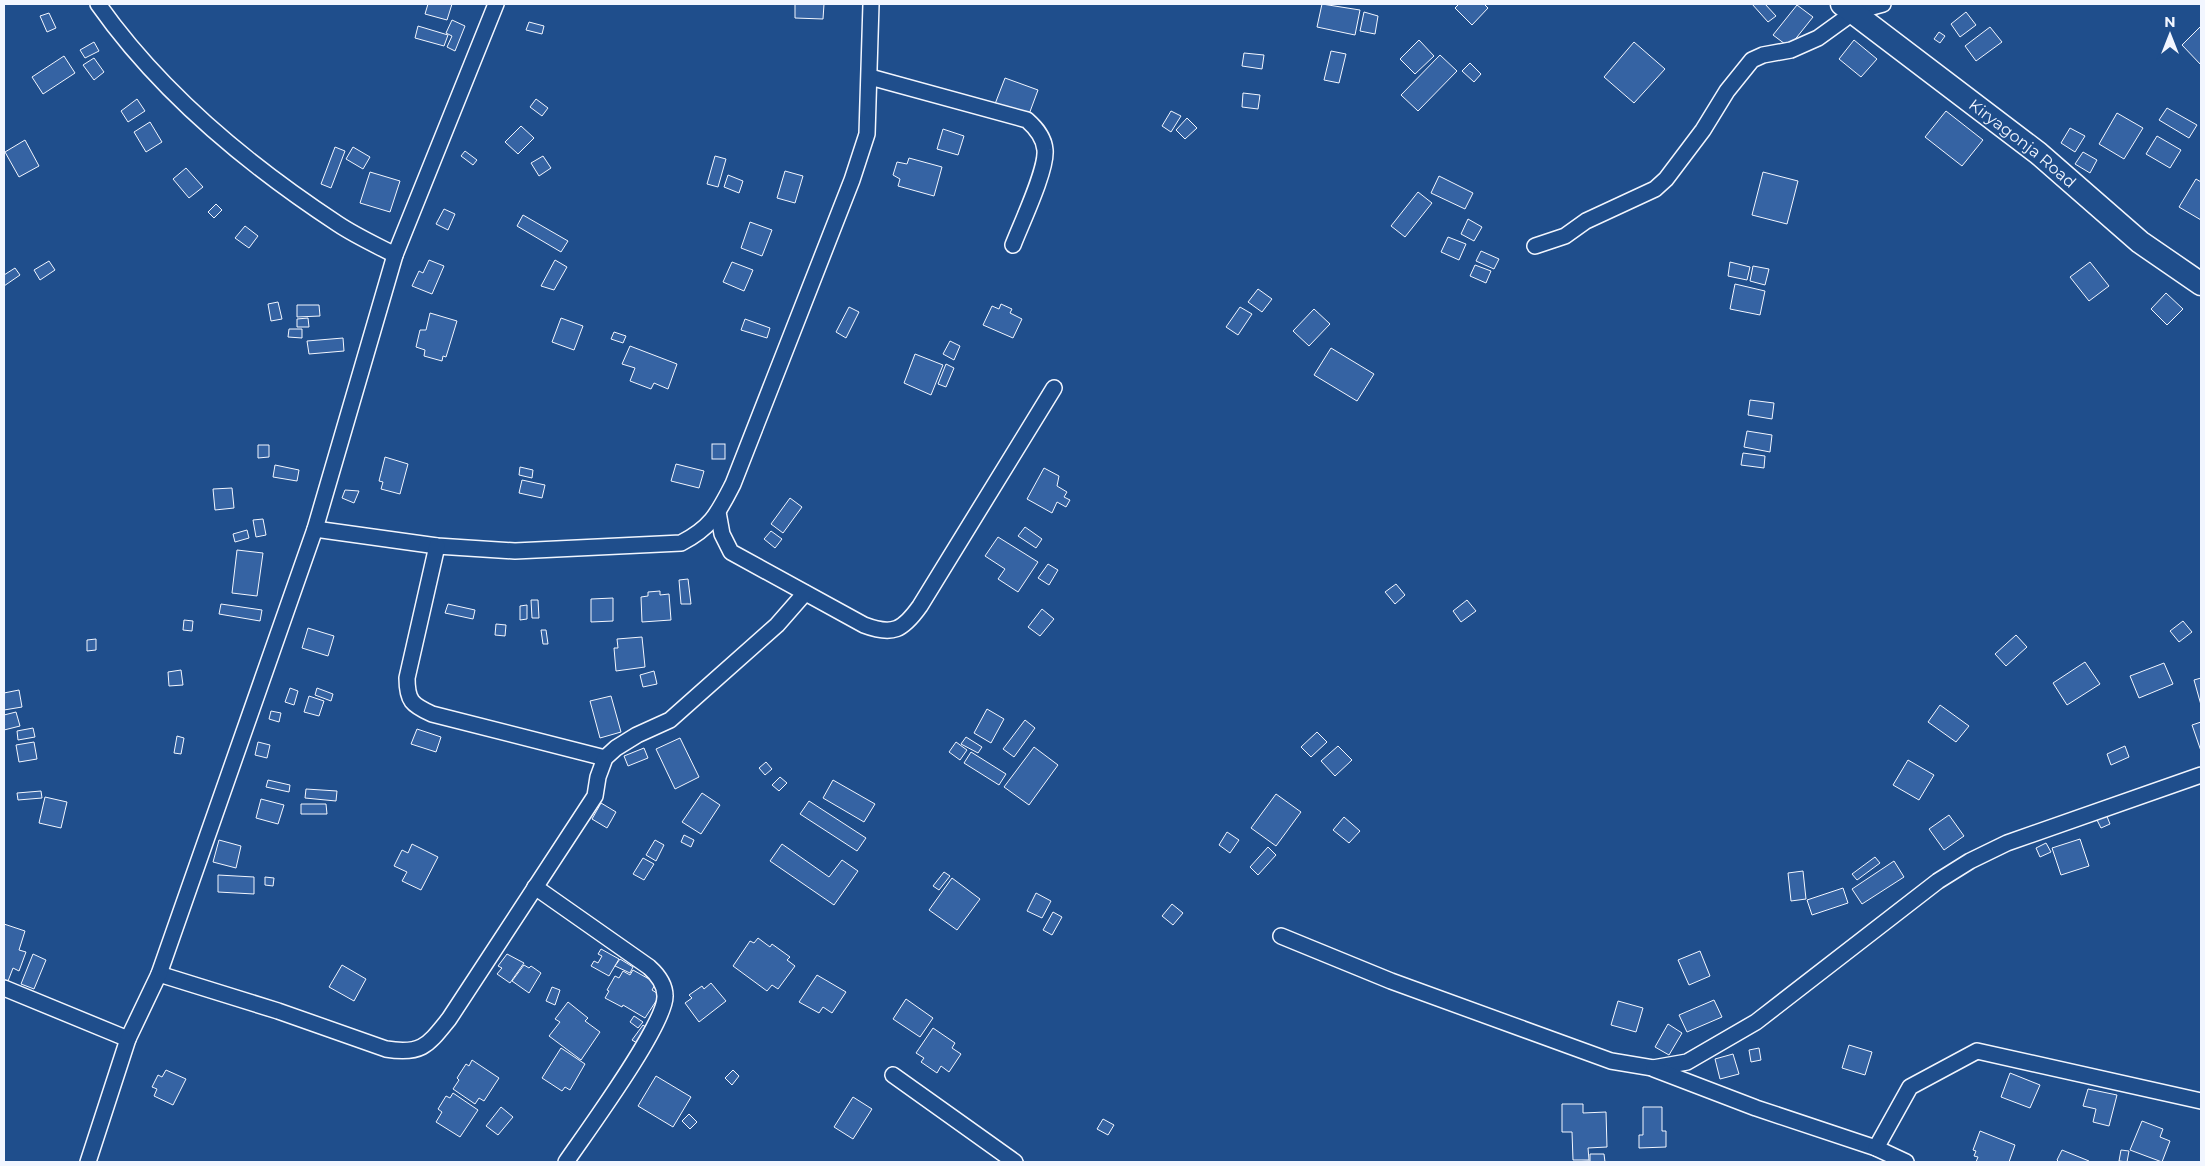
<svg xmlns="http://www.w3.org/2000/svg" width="2205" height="1166" viewBox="0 0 2205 1166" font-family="Montserrat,sans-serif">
<rect width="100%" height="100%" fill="#1f4e8c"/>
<!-- building -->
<g fill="#3563a3" stroke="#f2f6ff">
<path d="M428,4H452L447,20L425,14Z"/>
<path d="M795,4H824L823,19L795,18Z"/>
<path d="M1322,4L1360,10L1355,35L1317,27Z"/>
<path d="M1459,4H1484L1488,8L1472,25L1455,8Z"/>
<path d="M1752,4H1765L1776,16L1768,22Z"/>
<path d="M1797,5L1813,17L1789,47L1773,35Z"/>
<path d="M1364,12L1378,16L1375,34L1360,31Z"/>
<path d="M1966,12L1976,25L1960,37L1951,24Z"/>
<path d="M49,13L56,28L47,32L40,16Z"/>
<path d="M452,20L465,26L455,51L447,47L452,36L446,33Z"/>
<path d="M529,22L544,26L542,34L526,30Z"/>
<path d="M418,26L448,35L444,46L415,38Z"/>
<path d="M2201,26V65L2182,45Z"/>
<path d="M1990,27L2002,42L1976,61L1965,46Z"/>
<path d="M1939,32L1945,36L1940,43L1934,39Z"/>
<path d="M1419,40L1434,56L1415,74L1400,59Z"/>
<path d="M1854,40L1877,59L1861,77L1839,59Z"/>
<path d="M94,42L99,51L85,58L80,50Z"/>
<path d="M1634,42L1665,69L1634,103L1604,77Z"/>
<path d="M1331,51L1346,54L1339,83L1324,80Z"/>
<path d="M1244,53L1264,55L1262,69L1242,66Z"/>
<path d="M1440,55L1457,71L1418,111L1401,95Z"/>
<path d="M64,56L75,73L43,94L32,77Z"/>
<path d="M94,58L104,72L94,80L83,65Z"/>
<path d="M1470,63L1481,74L1474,82L1462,71Z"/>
<path d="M1005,78L1038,90L1028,117L995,104Z"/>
<path d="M1243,93L1260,95L1258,109L1242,107Z"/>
<path d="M137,99L145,111L128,122L121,111Z"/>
<path d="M536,99L548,108L542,116L530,107Z"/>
<path d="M2167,108L2197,125L2189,138L2159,120Z"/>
<path d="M1171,111L1181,116L1171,132L1162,126Z"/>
<path d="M1946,111L1983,140L1962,166L1925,137Z"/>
<path d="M2117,113L2143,128L2124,159L2099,144Z"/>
<path d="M1187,118L1197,128L1185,139L1176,130Z"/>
<path d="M150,122L162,142L146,152L134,132Z"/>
<path d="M521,126L534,138L518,154L505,142Z"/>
<path d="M2070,128L2085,136L2075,152L2061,143Z"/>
<path d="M943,129L964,136L958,155L937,149Z"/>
<path d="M2157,136L2181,150L2170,168L2146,154Z"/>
<path d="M25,140L39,166L19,177L5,152Z"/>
<path d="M335,147L345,151L331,188L321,184Z"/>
<path d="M353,147L370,157L363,169L346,159Z"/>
<path d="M465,151L477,160L473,165L461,156Z"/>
<path d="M2083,152L2097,160L2090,173L2075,164Z"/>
<path d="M543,156L551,168L539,176L531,163Z"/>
<path d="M715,156L726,159L718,187L707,184Z"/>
<path d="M909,158L942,167L934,196L898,186L900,179L893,175L897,162L907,164Z"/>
<path d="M186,168L203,187L189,198L173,179Z"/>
<path d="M785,171L803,176L795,203L777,198Z"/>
<path d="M370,172L400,181L390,212L360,203Z"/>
<path d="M1763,172L1798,181L1787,224L1752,215Z"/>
<path d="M728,175L743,181L739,193L724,187Z"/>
<path d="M1439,176L1473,193L1465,209L1431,193Z"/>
<path d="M2196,179L2201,182V220L2179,207Z"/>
<path d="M1418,192L1432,203L1405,237L1391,226Z"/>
<path d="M216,204L222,210L214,218L208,212Z"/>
<path d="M444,209L455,214L448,230L436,224Z"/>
<path d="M523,215L568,241L561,252L517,226Z"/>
<path d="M1468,219L1482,227L1474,241L1461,234Z"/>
<path d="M750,222L772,230L762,256L741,248Z"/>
<path d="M245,226L258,236L249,248L235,238Z"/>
<path d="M1448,237L1466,244L1459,260L1441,252Z"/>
<path d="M1481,251L1499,259L1494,269L1476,261Z"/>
<path d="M429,260L444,266L432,294L412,286L419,271L423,273Z"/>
<path d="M555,260L567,267L554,290L541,286Z"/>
<path d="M49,261L55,270L40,280L34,270Z"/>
<path d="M732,262L753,270L744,291L723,282Z"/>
<path d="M1730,262L1750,267L1747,280L1728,276Z"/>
<path d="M2090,262L2109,286L2089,301L2070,277Z"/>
<path d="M1475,265L1491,271L1486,283L1470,276Z"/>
<path d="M1753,266L1769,269L1765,285L1750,281Z"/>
<path d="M15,268L20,275L4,286V275Z"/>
<path d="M1735,284L1765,291L1760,315L1730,309Z"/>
<path d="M1258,289L1272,299L1262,312L1248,302Z"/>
<path d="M2166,293L2183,309L2167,325L2151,309Z"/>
<path d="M278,302L282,319L271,321L268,304Z"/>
<path d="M1001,304L1012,309L1010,313L1022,319L1013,338L983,325L992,306L999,309Z"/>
<path d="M297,305H319L320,316L297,317Z"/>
<path d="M849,307L859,312L846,338L836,332Z"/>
<path d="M1240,307L1252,314L1238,335L1226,327Z"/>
<path d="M1314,309L1330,324L1309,346L1293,331Z"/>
<path d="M430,313L457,321L446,357L443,356L442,361L424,356L425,350L416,347L420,330H426Z"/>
<path d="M308,318L309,327H297V319Z"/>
<path d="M561,318L583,326L574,350L552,342Z"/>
<path d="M745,319L770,328L767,338L741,330Z"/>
<path d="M289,329H302V338L288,337Z"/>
<path d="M614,332L626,336L623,343L611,339Z"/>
<path d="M343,338L344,351L309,354L307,341Z"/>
<path d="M950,341L960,346L954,360L943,354Z"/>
<path d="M630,346L677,364L668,389L654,383L651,389L630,381L635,368L622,364Z"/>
<path d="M1331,348L1374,374L1357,401L1314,375Z"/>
<path d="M915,354L943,365L931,395L904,383Z"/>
<path d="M946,364L954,368L946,387L938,384Z"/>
<path d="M1750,400L1774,403L1772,419L1748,415Z"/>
<path d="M1747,431L1772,435L1770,452L1744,447Z"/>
<rect x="712" y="444" width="13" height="15"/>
<path d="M258,445H269V457L258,458Z"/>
<path d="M1743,453L1765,456L1764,468L1741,465Z"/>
<path d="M385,457L408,464L400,494L381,489L383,482L379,481Z"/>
<path d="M676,464L704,471L699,488L671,481Z"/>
<path d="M275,465L299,470L297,481L273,477Z"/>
<path d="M520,467L533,470L532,478L519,475Z"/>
<path d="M1044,468L1059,476L1057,486L1067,492L1064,497L1070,500L1066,507L1057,502L1052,513L1027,499Z"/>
<path d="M522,480L545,485L542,498L519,493Z"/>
<path d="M232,488L234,508L215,510L213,489Z"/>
<path d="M345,490L359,491L354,503L342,498Z"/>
<path d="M790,498L802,507L783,533L771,524Z"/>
<path d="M263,519L266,535L256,537L253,520Z"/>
<path d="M1025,527L1042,539L1036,548L1018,536Z"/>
<path d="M247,530L249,538L235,542L233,534Z"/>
<path d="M771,531L782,539L775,548L764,539Z"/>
<path d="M998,537L1038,562L1018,592L998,579L1005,569L985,556Z"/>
<path d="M237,550L263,553L257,596L232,593Z"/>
<path d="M1048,564L1058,570L1049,585L1038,578Z"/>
<path d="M688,579L691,604H681L679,580Z"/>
<path d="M1396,584L1405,595L1395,604L1385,592Z"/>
<path d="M660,591V595L669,594L671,620L642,622L641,597L648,596V592Z"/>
<path d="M613,598V621L591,622V599Z"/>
<path d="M531,600H538L539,618H532Z"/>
<path d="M1467,600L1476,611L1461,622L1453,611Z"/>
<path d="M221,604L262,610L260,621L219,614Z"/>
<path d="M448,604L475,610L473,619L445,613Z"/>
<path d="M527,605V619L520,620V606Z"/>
<path d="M1042,609L1054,619L1040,636L1028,627Z"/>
<path d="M184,620L193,621L192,631L183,630Z"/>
<path d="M2183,621L2192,632L2179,642L2170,631Z"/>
<path d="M496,624L506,625L505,636L495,635Z"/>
<path d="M308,628L334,636L328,656L302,648Z"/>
<path d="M541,630H546L548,644H543Z"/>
<path d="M2016,635L2027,647L2006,666L1995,654Z"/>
<path d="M642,637L645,667L616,671L614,648H618L617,639Z"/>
<path d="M96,639V650L87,651V640Z"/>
<path d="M2085,662L2100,684L2067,705L2053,683Z"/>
<path d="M2164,663L2173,684L2139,698L2130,676Z"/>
<path d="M181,670L183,685L169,686L168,672Z"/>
<path d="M654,671L657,684L643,687L640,675Z"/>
<path d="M2201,678V705L2194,680Z"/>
<path d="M290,688L298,691L294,705L285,702Z"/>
<path d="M317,688L333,694L331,701L315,695Z"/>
<path d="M19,690L22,707L4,710V693Z"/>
<path d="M309,696L324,701L319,716L304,712Z"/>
<path d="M611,696L621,732L600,738L590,701Z"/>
<path d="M1940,705L1969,726L1956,742L1928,722Z"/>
<path d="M987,709L1004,719L991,743L974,733Z"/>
<path d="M271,711L281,713L279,722L269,719Z"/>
<path d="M16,712L20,726L4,730V715Z"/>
<path d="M1025,720L1035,728L1014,757L1003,749Z"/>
<path d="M2201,722V751L2192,725Z"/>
<path d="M33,728L35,737L18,740L17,731Z"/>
<path d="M417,729L441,737L436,752L411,744Z"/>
<path d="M1317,732L1327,742L1311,757L1301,747Z"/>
<path d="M177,736L184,738L181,754L174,753Z"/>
<path d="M966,737L982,747L978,753L961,744Z"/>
<path d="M680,738L699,777L675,789L656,749Z"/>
<path d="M34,742L37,759L19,762L16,745Z"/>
<path d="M258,742L270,745L267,758L255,755Z"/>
<path d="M956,742L967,750L960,760L949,752Z"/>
<path d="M1338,746L1352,760L1335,776L1321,761Z"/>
<path d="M2125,746L2129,757L2111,765L2107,754Z"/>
<path d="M1034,747L1058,765L1029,805L1004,787Z"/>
<path d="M644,748L648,758L628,766L624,756Z"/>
<path d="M971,752L1006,774L999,785L964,763Z"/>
<path d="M1908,760L1934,775L1919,800L1893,785Z"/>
<path d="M766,762L772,769L765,775L759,768Z"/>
<path d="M780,777L787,783L779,791L772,785Z"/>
<path d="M268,780L290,785L289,792L266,787Z"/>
<path d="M833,780L875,804L864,822L823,798Z"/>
<path d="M306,789L337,791L336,801L305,798Z"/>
<path d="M41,791L42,798L18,800L17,793Z"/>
<path d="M702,793L720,805L701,834L682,822Z"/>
<path d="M1276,794L1301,812L1276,846L1251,828Z"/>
<path d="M45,797L67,802L61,828L39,823Z"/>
<path d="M261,799L284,805L278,824L256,818Z"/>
<path d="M809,801L866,838L857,851L800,814Z"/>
<path d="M601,803L616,812L607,828L592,819Z"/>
<path d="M301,804H326L327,814H301Z"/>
<path d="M2106,814L2110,824L2101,828L2096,818Z"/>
<path d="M1949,815L1964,836L1944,850L1929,829Z"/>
<path d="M1344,817L1360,831L1349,843L1333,830Z"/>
<path d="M1227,832L1239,840L1230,853L1219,845Z"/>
<path d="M684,835L694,840L691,847L681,842Z"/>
<path d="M2080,839L2089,866L2061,875L2052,848Z"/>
<path d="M219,840L241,846L236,868L213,862Z"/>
<path d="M655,840L664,845L656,861L646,855Z"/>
<path d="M2046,843L2051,852L2040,857L2036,848Z"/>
<path d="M412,844L438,857L421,890L402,881L407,872L394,866L402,850L408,853Z"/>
<path d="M782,844L829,877L842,860L858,871L834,905L770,861Z"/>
<path d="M1268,847L1276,855L1258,875L1250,867Z"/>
<path d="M1875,857L1880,863L1857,880L1852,874Z"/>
<path d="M643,858L654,864L644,880L633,874Z"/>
<path d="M1894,861L1904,877L1862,904L1852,889Z"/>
<path d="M1803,871L1806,899L1791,901L1788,873Z"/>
<path d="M944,872L950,876L939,890L933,886Z"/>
<path d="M218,875L254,877V894L218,892Z"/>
<path d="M265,877L274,878L273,886L265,885Z"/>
<path d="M952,878L980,899L957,930L929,910Z"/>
<path d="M1843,888L1848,903L1812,915L1807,900Z"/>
<path d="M1036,893L1051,901L1042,918L1027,911Z"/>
<path d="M1172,904L1183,913L1173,925L1162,916Z"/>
<path d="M1053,912L1062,917L1052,935L1043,930Z"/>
<path d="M4,924L25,931L19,950L26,952L19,971L13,968L8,981L4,980Z"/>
<path d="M758,938L770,947L772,944L790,957L787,960L795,966L778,989L772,985L767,991L733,966L750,941L754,943Z"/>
<path d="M601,949L619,959L609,976L591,966L594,961L598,963L602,956L598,954Z"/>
<path d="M1700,951L1710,976L1689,985L1678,960Z"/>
<path d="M33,954L46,960L34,989L21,984Z"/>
<path d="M507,954L524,963L510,983L497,974L502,968L498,966Z"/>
<path d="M620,959L633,967L630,973L615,966Z"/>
<path d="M342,965L366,979L354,1001L329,987Z"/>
<path d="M524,965L529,968L531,966L541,973L529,993L512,981Z"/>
<path d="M633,970L656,983L652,990L660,995L645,1018L623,1005L622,1007L605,998L609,991L607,990L615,976L619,978L623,971L630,975Z"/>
<path d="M817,975L846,992L832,1013L823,1007L819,1013L799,1002Z"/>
<path d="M711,983L726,1001L699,1022L685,1003L692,998L689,995L702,986L704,989Z"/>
<path d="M552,987L560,990L555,1005L546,1001Z"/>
<path d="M906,999L933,1018L920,1037L893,1019Z"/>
<path d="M1714,1000L1722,1017L1687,1032L1679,1015Z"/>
<path d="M1618,1001L1643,1008L1636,1032L1611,1025Z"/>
<path d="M568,1002L588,1018L585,1021L600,1032L581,1060L549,1036L560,1022L555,1019Z"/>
<path d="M634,1016L643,1022L638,1028L630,1022Z"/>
<path d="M1668,1024L1682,1033L1669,1055L1655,1047Z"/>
<path d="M643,1025L650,1030L637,1043L632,1040Z"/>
<path d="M933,1028L955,1043L952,1048L961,1054L949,1072L941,1066L937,1073L921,1062L924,1058L916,1053Z"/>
<path d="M1849,1045L1872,1052L1865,1075L1842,1068Z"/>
<path d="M561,1048L585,1064L570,1090L565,1087L562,1091L542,1078Z"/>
<path d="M1759,1048L1761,1060L1751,1062L1749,1050Z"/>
<path d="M1733,1054L1739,1074L1720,1079L1715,1059Z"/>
<path d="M472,1060L499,1078L484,1101L479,1098L475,1104L453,1089L459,1080L457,1078L466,1064L469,1066Z"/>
<path d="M166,1070L186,1079L173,1105L154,1096L157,1089L152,1087L158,1075L162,1077Z"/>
<path d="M733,1070L739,1076L732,1085L725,1078Z"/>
<path d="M2010,1073L2040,1085L2030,1108L2001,1097Z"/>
<path d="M656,1076L691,1097L673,1127L638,1106Z"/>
<path d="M2088,1089L2117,1095L2109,1126L2093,1122L2096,1109L2083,1106Z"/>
<path d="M453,1093L478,1110L460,1137L436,1122L442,1112L438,1109L446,1096L450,1098Z"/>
<path d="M853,1097L872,1109L853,1139L834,1127Z"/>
<path d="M1562,1104H1583V1113L1606,1112L1607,1147L1588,1148L1589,1160H1573L1572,1132H1562Z"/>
<path d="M501,1107L513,1117L498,1135L486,1126Z"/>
<path d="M1643,1107H1662V1131H1666V1147L1639,1148V1135H1643Z"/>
<path d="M689,1114L697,1122L690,1129L682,1121Z"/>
<path d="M1103,1119L1114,1125L1108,1135L1097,1129Z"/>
<path d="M2142,1121L2163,1129L2160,1137L2170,1141L2162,1162L2130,1150Z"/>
<path d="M1980,1131L2015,1145L2009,1162H1976L1978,1157L1974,1156L1976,1151L1973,1150Z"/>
<path d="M2062,1150L2089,1161L2088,1162H2059L2057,1160Z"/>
<path d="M2121,1150L2129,1151L2127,1162L2119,1161Z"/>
<path d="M1590,1154H1604L1605,1162H1572L1590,1161Z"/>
</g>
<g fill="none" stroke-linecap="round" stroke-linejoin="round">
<defs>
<g id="street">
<path d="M98,4C160,92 248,165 338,224C356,236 376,245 395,255"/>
<path d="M870,77L1027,120C1036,128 1044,137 1045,150C1047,170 1021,224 1013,245"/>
<path d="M1535,246L1565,236L1586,221L1655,189L1666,179L1703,130L1727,91L1752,60L1763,55L1791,50L1818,38L1854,12L1883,4"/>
<path d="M718,512L722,534L731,552L864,625C893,636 903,630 920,606L1054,388"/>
<path d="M315,529L437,546L515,551L681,543C712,527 718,513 733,484L852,180L867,134L871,4"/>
<path d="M437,546L407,678C407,701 412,705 432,714L605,758"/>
<path d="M535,887L649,967C658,975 665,984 665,996C666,1024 585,1134 566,1162"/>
<path d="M1281,936L1391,981L1611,1061L1653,1068L1687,1062L1756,1022L1938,881L1970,861L2007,843L2201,775"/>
<path d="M159,974L278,1011L386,1049C422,1055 428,1045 449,1019L595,796L598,777L605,758L616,748L637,735L670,720L777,625L805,593"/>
<path d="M4,988L128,1039"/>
<path d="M1654,1069L1756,1108L1876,1148L1906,1162"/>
<path d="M893,1075L1015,1162"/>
<path d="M1876,1148L1910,1087L1977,1051L2201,1101"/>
<path d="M88,1162L128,1039L159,974L315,529L395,255L496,4"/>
</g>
<g id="secondary">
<path id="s1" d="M1842,4L2038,153L2140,242L2201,284"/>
</g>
</defs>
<!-- street casing -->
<use href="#street" stroke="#f2f6ff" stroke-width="18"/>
<!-- secondary casing -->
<use href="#secondary" stroke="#f2f6ff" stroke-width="25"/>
<!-- street -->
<use href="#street" stroke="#1f4e8c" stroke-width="15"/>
<!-- secondary -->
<use href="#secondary" stroke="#1f4e8c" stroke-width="22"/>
</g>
<g text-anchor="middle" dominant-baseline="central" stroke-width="4" stroke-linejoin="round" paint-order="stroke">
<!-- street labels -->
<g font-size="16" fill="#f2f6ff" stroke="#1f4e8c">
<text stroke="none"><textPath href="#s1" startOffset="228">Kiryagonja Road</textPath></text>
</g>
</g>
<!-- border -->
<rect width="2205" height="1166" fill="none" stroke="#f2f6ff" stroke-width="10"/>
<!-- north arrow -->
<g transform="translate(2170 35)" stroke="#1f4e8c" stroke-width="4" paint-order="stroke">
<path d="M0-4L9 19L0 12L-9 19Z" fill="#f2f6ff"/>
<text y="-8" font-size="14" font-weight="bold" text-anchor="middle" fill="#f2f6ff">N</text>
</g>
</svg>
